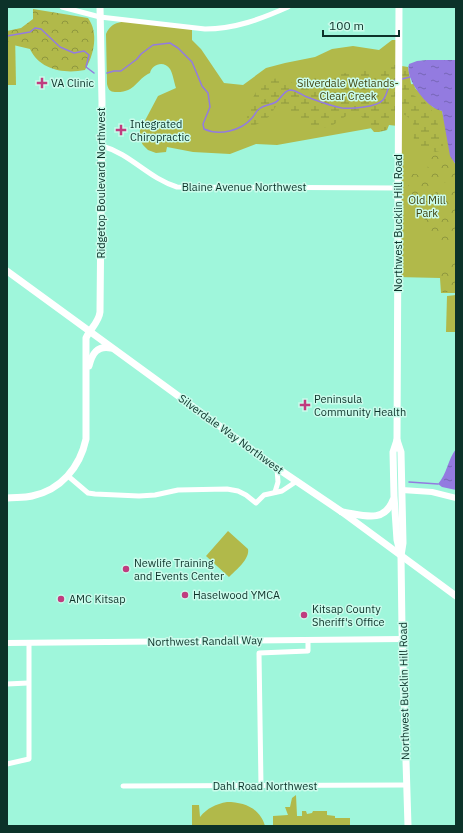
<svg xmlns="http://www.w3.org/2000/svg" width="463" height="833" viewBox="0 0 463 833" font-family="'IBM Plex Sans',sans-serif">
<defs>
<pattern id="forest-crowns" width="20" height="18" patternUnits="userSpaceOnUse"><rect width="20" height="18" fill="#b1b94a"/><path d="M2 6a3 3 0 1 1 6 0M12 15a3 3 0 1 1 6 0" fill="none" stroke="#8e973e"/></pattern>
<pattern id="wetland-marsh" width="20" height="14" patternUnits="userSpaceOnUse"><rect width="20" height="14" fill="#b1b94a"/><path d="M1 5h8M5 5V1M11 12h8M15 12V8" fill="none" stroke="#8e973e"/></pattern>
<pattern id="water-ripples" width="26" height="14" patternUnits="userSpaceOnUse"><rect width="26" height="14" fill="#937be0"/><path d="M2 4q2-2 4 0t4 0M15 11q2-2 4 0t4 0" fill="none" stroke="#7665b6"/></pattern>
</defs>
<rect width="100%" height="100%" fill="#9ff6db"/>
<!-- green -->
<g fill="#b1b94a">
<path d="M136,21L192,28V40L201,49L224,83L243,85L266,68L285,63L315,57L332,49L353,46L379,50L392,40H399V85L414,84L415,88L433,107L442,111L454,162L456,165V293H441L440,278L397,277L398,126L389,125L277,145L256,144L230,154L193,152L167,147L166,152L156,153L148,150L143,145L139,138L140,130L158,96L176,88C174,82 173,74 170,69C164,60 152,64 150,73C135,80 136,93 115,92C110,92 108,89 107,84L106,34C112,20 123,22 136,21Z"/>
<path d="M15,32L16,85H7V34Z"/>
<path d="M456,295V332H446L447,296Z"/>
<path d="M228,531L248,549C250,559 236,570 229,577L206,556Z"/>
<path d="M296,795L297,816H302V811H306L307,814L312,813L313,811H327V815L335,816V818H350V826H273V816L288,815L285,807H290L292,798Z"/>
<path d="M227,802C244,802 260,808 265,826H192V805H199L200,817C207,808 216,804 227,802Z"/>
</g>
<!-- forest -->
<g fill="url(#forest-crowns)">
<path d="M33,9L88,18C99,33 94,55 85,70C64,74 40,70 30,49L9,44L7,83V31L21,28L33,19Z"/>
<path d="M446,151C449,161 457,169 455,180L438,184L421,194L410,196L408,195V177L412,174H416L420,176L426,174L430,158L440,152Z"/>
<path d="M456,182V203H454L452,205L456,208V239C438,250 426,228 423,214C422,210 419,206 422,202C428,192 447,191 456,182Z"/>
<path d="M456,249V292H442L441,276L440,274L454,261Z"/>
</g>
<!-- wetland -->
<path fill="url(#wetland-marsh)" d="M389,64L408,67L413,95L425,102L433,112V116L437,119L440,139L443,144V150L436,152L433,151L414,143L413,121L405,115H397L389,119V125L387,130L379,132H374L360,115L355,113L346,116L333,125L328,127L316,128L307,126L289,109L277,105C274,108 273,112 270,116C267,118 257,125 253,126L246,123L249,105L256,92L272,79L280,78L300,86L315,78L330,77L357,70L366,71L373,73L380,71Z"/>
<!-- water -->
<g fill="url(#water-ripples)">
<path d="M427,60H456V165L450,156L442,111C439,110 435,109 433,107C422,100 405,77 409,64L417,61Z"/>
<path d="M456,449V490L442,487L438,484C447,474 448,459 456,449Z"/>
</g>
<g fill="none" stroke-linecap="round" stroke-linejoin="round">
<!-- stream -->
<g stroke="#937be0" stroke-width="1.5">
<path d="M7,36L30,32L35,28L41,29L60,47L74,53L84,51L89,55L86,67L94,73"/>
<path d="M107,73L114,71H121L137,59L141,54L153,45L170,43L178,48L192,62L202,86L208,93L210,107L203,124L204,129C219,136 241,131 252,118C255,115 256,111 259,109C264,105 271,105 276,102C281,99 283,91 290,90C296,90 302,95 307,97C315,100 335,107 342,108C352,109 377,107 383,100C387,95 388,88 390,82L396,80"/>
<path d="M402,79L410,77"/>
<path d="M409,482L438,484"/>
</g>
<!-- minor -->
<g stroke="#fff" stroke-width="5">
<path d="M62,7L100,17L205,29C235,29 261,19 288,7"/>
<path d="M102,146C131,154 148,178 177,187L398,188"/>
<path d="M68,476L88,493L95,494L139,496L155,495L178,490L227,489L238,491L246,495L256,503L264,495L282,491L297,481"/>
<path d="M275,492L278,482L277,468"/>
<path d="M7,684L28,683"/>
<path d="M7,764L29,759V644"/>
<path d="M123,786L407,785"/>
<path d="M261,786L259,653L308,651V641"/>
</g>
<!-- tertiary -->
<g stroke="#fff" stroke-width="6">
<path d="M402,490L432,492L456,498"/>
<path d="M7,643L403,639"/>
</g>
<!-- secondary -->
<g stroke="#fff" stroke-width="7">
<path d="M399,7L397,440L393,452L394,496L397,540L401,556"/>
<path d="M7,271L277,468L342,512L456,596"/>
<path d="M89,366C92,354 97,345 111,348"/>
<path d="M397,440L401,452L403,543L401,556L402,630L408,826"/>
<path d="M7,498C15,497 24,498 32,496C61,490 80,467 86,439V338C90,329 99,322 100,312L102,102L100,7"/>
<path d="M342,512C363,515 384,524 393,500"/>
</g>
</g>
<!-- markers -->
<g fill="#c03c7f" stroke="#cafbeb" stroke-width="1.5">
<path d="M40 77h4v4h4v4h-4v4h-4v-4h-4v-4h4z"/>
<path d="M119 124h4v4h4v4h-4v4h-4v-4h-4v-4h4z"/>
<path d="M303 399h4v4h4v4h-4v4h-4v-4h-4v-4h4z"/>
<circle cx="126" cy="569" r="4"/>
<circle cx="185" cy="595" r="4"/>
<circle cx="61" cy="599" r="4"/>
<circle cx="304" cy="615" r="4"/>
</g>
<g text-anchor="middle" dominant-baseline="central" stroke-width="3" stroke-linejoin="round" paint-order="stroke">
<!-- poi labels -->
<g font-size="11" fill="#0c3229" stroke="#cafbeb" text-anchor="start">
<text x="51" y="83">VA Clinic</text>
<text x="130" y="124">Integrated<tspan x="130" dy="13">Chiropractic</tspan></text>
<text x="314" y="399">Peninsula<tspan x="314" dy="13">Community Health</tspan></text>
<text x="134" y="563">Newlife Training<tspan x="134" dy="13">and Events Center</tspan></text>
<text x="193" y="595">Haselwood YMCA</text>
<text x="69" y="599">AMC Kitsap</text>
<text x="312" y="609">Kitsap County<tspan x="312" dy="13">Sheriff's Office</tspan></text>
</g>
<!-- park labels -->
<g font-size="11" fill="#40430f" stroke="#cafbeb">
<text x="348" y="83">Silverdale Wetlands-<tspan x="348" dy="13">Clear Creek</tspan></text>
<text x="427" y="200">Old Mill<tspan x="427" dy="13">Park</tspan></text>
</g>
<!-- street labels -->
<g font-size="11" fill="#0c3229" stroke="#cafbeb">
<text transform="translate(101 183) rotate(-90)">Ridgetop Boulevard Northwest</text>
<text x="244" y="187">Blaine Avenue Northwest</text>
<text transform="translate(398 223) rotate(-90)">Northwest Bucklin Hill Road</text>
<text transform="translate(231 434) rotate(36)">Silverdale Way Northwest</text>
<text transform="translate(205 641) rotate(-1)">Northwest Randall Way</text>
<text transform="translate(404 691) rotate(-91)">Northwest Bucklin Hill Road</text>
<text x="265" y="786">Dahl Road Northwest</text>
</g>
</g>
<!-- border -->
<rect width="463" height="833" fill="none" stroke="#0c3229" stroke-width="16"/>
<!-- scale -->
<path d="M323 30v6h76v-6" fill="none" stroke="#0c3229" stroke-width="2"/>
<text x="329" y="30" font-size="12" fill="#0c3229" stroke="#cafbeb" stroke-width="3" paint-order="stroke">100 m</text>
</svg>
